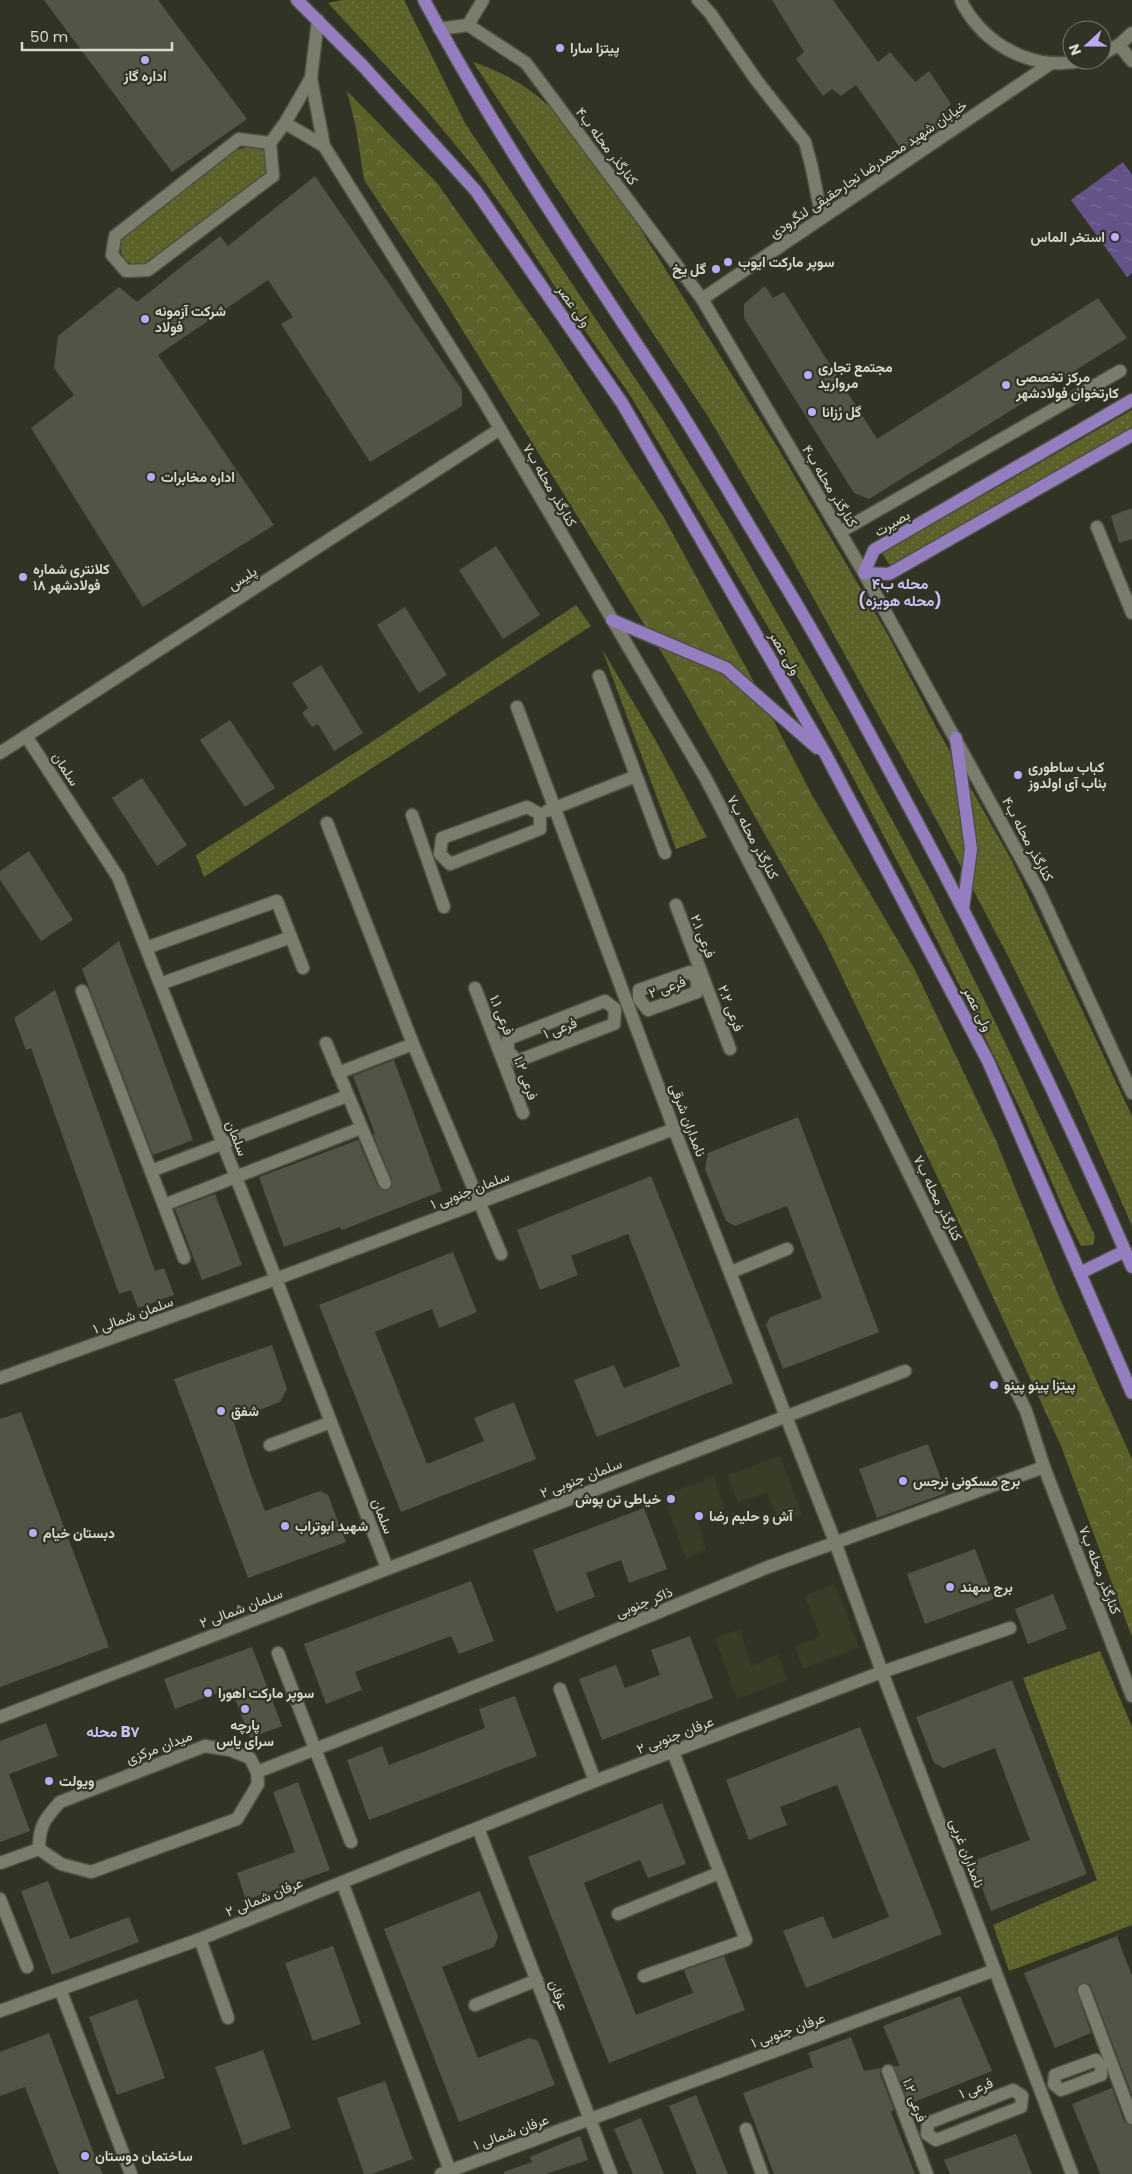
<svg xmlns="http://www.w3.org/2000/svg" width="1132" height="2174" viewBox="0 0 1132 2174" font-family="Poppins,Vazirmatn,sans-serif">
<defs>
<pattern id="grass-dots" width="8" height="8" patternUnits="userSpaceOnUse" patternTransform="scale(1.25)"><rect width="8" height="8" fill="#5b6128"/><path d="M2 2h.1M6 6h.1" fill="none" stroke="#727746" stroke-width="1.8" stroke-linecap="round"/></pattern>
<pattern id="forest-crowns" width="20" height="18" patternUnits="userSpaceOnUse" patternTransform="scale(1.25)"><rect width="20" height="18" fill="#5b6128"/><path d="M2 6a3 3 0 1 1 6 0M12 15a3 3 0 1 1 6 0" fill="none" stroke="#727746"/></pattern>
<pattern id="water-ripples" width="26" height="14" patternUnits="userSpaceOnUse" patternTransform="scale(1.25)"><rect width="26" height="14" fill="#635389"/><path d="M2 4q2-2 4 0t4 0M15 11q2-2 4 0t4 0" fill="none" stroke="#796b99"/></pattern>
</defs>
<rect width="100%" height="100%" fill="#313425"/>
<!-- built -->
<g fill="#393c27">
<path d="M780,1456L802,1514L780,1525L767,1492L738,1503L728,1475Z"/>
<path d="M714,1476L725,1508L698,1521L706,1549L686,1559L663,1496Z"/>
<path d="M835,1584L859,1647L803,1669L795,1647L820,1637L805,1596Z"/>
<path d="M740,1629L751,1666L778,1654L788,1680L737,1699L715,1638Z"/>
</g>
<!-- grass -->
<g fill="url(#grass-dots)">
<path d="M342,0H404L465,123L661,417L731,532L841,725L932,894L1003,1038L1095,1236L1093,1245L1081,1246L1068,1220L1024,1117L979,1025L908,882L848,768L806,691L630,395L569,308L513,222L473,166L423,106L328,3Z"/>
<path d="M473,62C536,83 560,115 600,165L778,448L888,635L935,725L1012,861L1132,1116V1226L1071,1086L1009,958L939,825L789,554L709,418Z"/>
<path d="M251,146L264,150L268,172L157,258L139,267C124,261 120,257 120,240L233,151Z"/>
<path d="M1132,410V427L890,566L882,553Z"/>
<path d="M576,605L591,626L204,877L196,855L370,743Z"/>
<path d="M602,649L656,741L707,837L676,849Z"/>
<path d="M1100,1651L1132,1727V1925L1009,1971L993,1925L1097,1880L1023,1678Z"/>
</g>
<!-- forest -->
<path fill="url(#forest-crowns)" d="M347,91L437,183L547,338L663,516L749,673L812,795L914,968L995,1138L1060,1299L1132,1459V1637L1061,1446L953,1210L824,939L668,663L444,300L364,180L356,128Z"/>
<!-- water -->
<path fill="url(#water-ripples)" d="M1123,162L1132,175V273L1127,277L1071,200Z"/>
<!-- building -->
<g fill="#525445">
<path d="M44,0H158L247,119L172,172Z"/>
<path d="M772,0H833L878,62L890,52L915,82L929,71L951,104L939,116L943,126L903,152L856,85L841,96L832,89L823,96L796,59L804,52Z"/>
<path d="M315,176L462,390V406L370,462L281,324L293,317L268,280L158,355L274,525L143,607L31,428L74,395L54,368L58,336L119,287L137,302L220,236L228,246Z"/>
<path d="M765,286L773,298L784,292L877,439L1098,298L1127,338L869,499L854,493L744,318V304Z"/>
<path d="M1132,508V539L1119,543L1111,516Z"/>
<path d="M496,546L540,615L503,639L459,570Z"/>
<path d="M405,607L447,675L419,693L377,625Z"/>
<path d="M321,665L363,733L334,751L318,724L312,727L302,713L308,708L292,683Z"/>
<path d="M230,720L275,788L245,807L200,740Z"/>
<path d="M142,778L187,845L157,866L112,798Z"/>
<path d="M29,851L73,920L41,941L0,880V871Z"/>
<path d="M119,941L193,1140L153,1155L82,969Z"/>
<path d="M55,990L155,1271L164,1268L174,1295L138,1308L131,1290L119,1294L31,1048L26,1050L14,1018Z"/>
<path d="M394,1060L442,1191L342,1230L340,1227L284,1247L259,1177L358,1140L378,1187L384,1191L392,1187V1180L373,1134H375L353,1076Z"/>
<path d="M798,1117L879,1332L783,1369L766,1325L770,1317L822,1298L787,1206L735,1226L726,1221L705,1169L708,1153Z"/>
<path d="M651,1176L733,1383L597,1437L574,1380L614,1365L624,1388L680,1366L628,1234L571,1256L578,1275L540,1290L517,1230Z"/>
<path d="M215,1194L242,1265L202,1280L175,1209Z"/>
<path d="M453,1252L477,1312L439,1328L432,1309L375,1332L427,1464L484,1441L474,1418L514,1402L536,1459L401,1512L319,1305Z"/>
<path d="M272,1345L287,1389L280,1402L233,1420L251,1475L265,1511L320,1491L328,1495L346,1542L248,1578L174,1379Z"/>
<path d="M21,1412L109,1647L0,1687V1419Z"/>
<path d="M928,1444L946,1493L877,1518L859,1469Z"/>
<path d="M644,1508L667,1569L629,1583L621,1560L586,1573L595,1597L556,1612L533,1550Z"/>
<path d="M975,1549L994,1599L925,1624L907,1574Z"/>
<path d="M471,1581L494,1641L459,1654L451,1636L355,1672L362,1690L326,1704L304,1644Z"/>
<path d="M1053,1594L1067,1629L1028,1644L1015,1609Z"/>
<path d="M690,1636L713,1698L602,1740L579,1679L616,1665L625,1688L660,1675L651,1650Z"/>
<path d="M252,1647L282,1726L250,1738L231,1688L175,1709L164,1679Z"/>
<path d="M1012,1680L1087,1874L991,1911L974,1867L978,1859L1030,1840L995,1748L943,1768L934,1763L916,1717Z"/>
<path d="M515,1696L537,1756L369,1820L347,1760L382,1746L389,1765L485,1728L479,1709Z"/>
<path d="M46,1723L58,1756L9,1774L30,1831L0,1842V1741Z"/>
<path d="M860,1727L942,1934L806,1988L783,1931L823,1916L833,1939L889,1917L837,1785L780,1807L787,1825L749,1840L726,1780Z"/>
<path d="M298,1782L330,1870L246,1900L237,1873L295,1852L273,1792Z"/>
<path d="M662,1803L686,1864L648,1878L640,1860L584,1883L636,2015L693,1993L684,1970L724,1956L745,2010L609,2063L528,1857Z"/>
<path d="M48,1881L70,1939L129,1917L139,1942L52,1975L21,1891Z"/>
<path d="M480,1891L498,1937L494,1947L442,1967L478,2058L529,2038L538,2041L555,2085L459,2122L384,1929Z"/>
<path d="M1117,1936L1132,1976V2095L1090,1984L1081,1983L1076,1989L1091,2033L1055,2048L1024,1973Z"/>
<path d="M333,1946L361,2024L313,2041L285,1963Z"/>
<path d="M960,1996L992,2071L909,2104L894,2066H900L883,2026Z"/>
<path d="M137,1999L165,2078L117,2095L89,2017Z"/>
<path d="M49,2033L92,2149L103,2174H59L25,2087L0,2096V2052Z"/>
<path d="M851,2037L864,2071L881,2068L880,2074L894,2110L891,2112L915,2174H774L743,2093L813,2067L808,2053Z"/>
<path d="M263,2050L291,2128L243,2145L215,2067Z"/>
<path d="M385,2081L413,2159L372,2174H364L337,2098Z"/>
<path d="M1112,2088L1124,2121L1132,2126V2174H1100L1072,2104Z"/>
<path d="M696,2095L728,2174H697L669,2106Z"/>
<path d="M641,2118L664,2174H633L614,2129Z"/>
<path d="M1016,2134L1032,2174H950L944,2160Z"/>
<path d="M580,2136L588,2160L546,2174H504V2172L532,2162L530,2157Z"/>
</g>
<g fill="none" stroke-linecap="round" stroke-linejoin="round">
<defs>
<g id="minor">
<path d="M698,0L710,13L757,81L805,142L811,164L822,218"/>
<path d="M961,0C964,8 968,13 973,20C999,53 1043,71 1084,60"/>
<path d="M318,20L311,78L324,146L482,398L706,779L877,1109L1026,1411L1044,1467L1132,1696"/>
<path d="M468,25L483,0"/>
<path d="M439,29L468,25L526,63L702,299L864,573L1040,893L1132,1093"/>
<path d="M1119,45L1132,61"/>
<path d="M1102,54L1119,45L1132,33"/>
<path d="M285,123L324,146"/>
<path d="M270,143L239,139L115,236L112,255L126,271L148,270L273,176L270,143L285,123L311,78"/>
<path d="M702,299L1050,64"/>
<path d="M1097,527L1132,613"/>
<path d="M840,532L1120,371"/>
<path d="M599,676L665,853"/>
<path d="M517,707L674,1129L835,1542L882,1672L1072,2174"/>
<path d="M26,736L118,877L276,1279L387,1568"/>
<path d="M0,753L500,429"/>
<path d="M547,811L636,776"/>
<path d="M412,815L444,907"/>
<path d="M327,823L413,1044L501,1254"/>
<path d="M440,854L450,864L540,829V814"/>
<path d="M440,854L442,838L527,807L540,814"/>
<path d="M676,905L730,1049"/>
<path d="M146,948L277,901L303,968"/>
<path d="M690,972L697,979V992L648,1010L639,999V990Z"/>
<path d="M160,984L291,937"/>
<path d="M475,988L523,1113"/>
<path d="M82,991L184,1258"/>
<path d="M605,1001L615,1009L614,1024L517,1061L508,1051V1039Z"/>
<path d="M326,1043L385,1183"/>
<path d="M338,1073L413,1044"/>
<path d="M151,1171L347,1096"/>
<path d="M164,1205L361,1128"/>
<path d="M731,1272L787,1249"/>
<path d="M0,1378L276,1279L674,1129"/>
<path d="M270,1445L331,1422"/>
<path d="M278,1653L351,1842"/>
<path d="M560,1689L595,1781"/>
<path d="M0,1717L905,1371"/>
<path d="M205,1746L230,1750L250,1758L257,1772L258,1784L237,1819L91,1872L61,1864L39,1849C39,1825 45,1819 60,1802Z"/>
<path d="M257,1772L550,1657L768,1567L1044,1467"/>
<path d="M478,1828L611,2174"/>
<path d="M0,1863L39,1849"/>
<path d="M342,1882L450,2171"/>
<path d="M0,1899L27,1967"/>
<path d="M618,1914L719,1873"/>
<path d="M200,1939L228,2018"/>
<path d="M644,1976L746,1940L673,1752"/>
<path d="M60,1989L131,2174"/>
<path d="M1084,1990L1132,2118"/>
<path d="M475,2005L537,1980"/>
<path d="M0,2011L200,1939L595,1781L882,1672L1010,1628"/>
<path d="M1096,2060L1101,2066V2075L1061,2090L1054,2084L1055,2075Z"/>
<path d="M888,2071L927,2174"/>
<path d="M746,2129L762,2174"/>
<path d="M927,2134L928,2123L1013,2090L1022,2096"/>
<path d="M927,2134L936,2140L1021,2107L1022,2096"/>
<path d="M441,2174L995,1970"/>
</g>
<g id="major">
<path d="M297,0L363,66L476,191L622,403L826,755L988,1061L1132,1393"/>
<path d="M424,0C494,131 578,254 659,378C699,439 735,503 773,565C824,648 870,734 916,820C994,966 1067,1115 1132,1267"/>
<path d="M1132,400L874,550L864,573L889,574L1132,435"/>
<path d="M612,620L726,668L817,748"/>
<path d="M956,738L971,849L963,909"/>
<path d="M1080,1273L1125,1251"/>
</g>
</defs>
<!-- minor casing -->
<use href="#minor" stroke="#4e5044" stroke-width="15"/>
<!-- major casing -->
<use href="#major" stroke="#4e5044" stroke-width="15"/>
<!-- minor -->
<use href="#minor" stroke="#7a7d6c" stroke-width="12"/>
<!-- major -->
<use href="#major" stroke="#947ebf" stroke-width="12"/>
</g>
<!-- markers -->
<g fill="#bea9f5" stroke="#313425" stroke-width="2">
<circle cx="560" cy="48" r="5"/>
<circle cx="145" cy="60" r="5"/>
<circle cx="1115" cy="237" r="5"/>
<circle cx="728" cy="262" r="5"/>
<circle cx="716" cy="269" r="5"/>
<circle cx="145" cy="319" r="5"/>
<circle cx="808" cy="375" r="5"/>
<circle cx="1006" cy="385" r="5"/>
<circle cx="812" cy="412" r="5"/>
<circle cx="151" cy="477" r="5"/>
<circle cx="23" cy="577" r="5"/>
<circle cx="1018" cy="775" r="5"/>
<circle cx="994" cy="1385" r="5"/>
<circle cx="221" cy="1411" r="5"/>
<circle cx="903" cy="1481" r="5"/>
<circle cx="671" cy="1499" r="5"/>
<circle cx="699" cy="1516" r="5"/>
<circle cx="285" cy="1526" r="5"/>
<circle cx="33" cy="1533" r="5"/>
<circle cx="950" cy="1587" r="5"/>
<circle cx="208" cy="1693" r="5"/>
<circle cx="245" cy="1709" r="5"/>
<circle cx="49" cy="1781" r="5"/>
<circle cx="85" cy="2156" r="5"/>
</g>
<g text-anchor="middle" dominant-baseline="central" stroke-width="4.5" stroke-linejoin="round" paint-order="stroke">
<!-- poi labels -->
<g font-size="14" font-weight="bold" fill="#d8dad0" stroke="#313425" text-anchor="start">
<text x="570" y="48">پیتزا سارا</text>
<text x="145" y="76" text-anchor="middle">اداره گاز</text>
<text x="1105" y="237" text-anchor="end">استخر الماس</text>
<text x="738" y="262">سوپر مارکت ایوب</text>
<text x="706" y="269" text-anchor="end">گل یخ</text>
<text x="155" y="311">شرکت آزمونه<tspan x="155" dy="16">فولاد</tspan></text>
<text x="818" y="367">مجتمع تجاری<tspan x="818" dy="16">مروارید</tspan></text>
<text x="1016" y="377">مرکز تخصصی<tspan x="1016" dy="16">کارتخوان فولادشهر</tspan></text>
<text x="822" y="412">گل رُزانا</text>
<text x="161" y="477">اداره مخابرات</text>
<text x="33" y="569">کلانتری شماره<tspan x="33" dy="16">۱۸ فولادشهر</tspan></text>
<text x="1028" y="767">کباب ساطوری<tspan x="1028" dy="16">بناب آی اولدوز</tspan></text>
<text x="1004" y="1385">پیتزا پینو پینو</text>
<text x="231" y="1411">شفق</text>
<text x="913" y="1481">برج مسکونی نرجس</text>
<text x="661" y="1499" text-anchor="end">خیاطی تن پوش</text>
<text x="709" y="1516">آش و حلیم رضا</text>
<text x="295" y="1526">شهید ابوتراب</text>
<text x="43" y="1533">دبستان خیام</text>
<text x="960" y="1587">برج سهند</text>
<text x="218" y="1693">سوپر مارکت اهورا</text>
<text x="245" y="1725" text-anchor="middle">پارچه<tspan x="245" dy="16">سرای یاس</tspan></text>
<text x="59" y="1781">ویولت</text>
<text x="95" y="2156">ساختمان دوستان</text>
</g>
<!-- street labels -->
<g font-size="14" fill="#d8dad0" stroke="#313425">
<text transform="translate(607 146) rotate(53)">کنارگذر محله ب۴</text>
<text transform="translate(868 169) rotate(-34)">خیابان شهید محمدرضا نجارحقیقی لنگرودی</text>
<text transform="translate(574 306) rotate(55)">ولی عصر</text>
<text transform="translate(550 485) rotate(60)">کنارگذر محله ب۷</text>
<text transform="translate(830 486) rotate(59)">کنارگذر محله ب۴</text>
<text transform="translate(892 523) rotate(-30)">بصیرت</text>
<text transform="translate(242 578) rotate(-33)">پلیس</text>
<text transform="translate(785 653) rotate(60)">ولی عصر</text>
<text transform="translate(66 769) rotate(57)">سلمان</text>
<text transform="translate(753 837) rotate(62)">کنارگذر محله ب۷</text>
<text transform="translate(1028 839) rotate(62)">کنارگذر محله ب۴</text>
<text transform="translate(703 936) rotate(69)">فرعی ۲.۱</text>
<text transform="translate(667 987) rotate(-20)">فرعی ۲</text>
<text transform="translate(731 1008) rotate(69)">فرعی ۲.۲</text>
<text transform="translate(978 1009) rotate(63)">ولی عصر</text>
<text transform="translate(502 1015) rotate(68)">فرعی ۱.۱</text>
<text transform="translate(560 1028) rotate(-21)">فرعی ۱</text>
<text transform="translate(526 1078) rotate(70)">فرعی ۱.۲</text>
<text transform="translate(688 1120) rotate(69)">نامداران شرقی</text>
<text transform="translate(237 1138) rotate(68)">سلمان</text>
<text transform="translate(470 1190) rotate(-21)">سلمان جنوبی ۱</text>
<text transform="translate(938 1198) rotate(64)">کنارگذر محله ب۷</text>
<text transform="translate(133 1315) rotate(-20)">سلمان شمالی ۱</text>
<text transform="translate(581 1478) rotate(-21)">سلمان جنوبی ۲</text>
<text transform="translate(383 1516) rotate(69)">سلمان</text>
<text transform="translate(1100 1570) rotate(69)">کنارگذر محله ب۷</text>
<text transform="translate(644 1602) rotate(-22)">ذاکر جنوبی</text>
<text transform="translate(241 1608) rotate(-21)">سلمان شمالی ۲</text>
<text transform="translate(675 1735) rotate(-21)">عرفان جنوبی ۲</text>
<text transform="translate(159 1747) rotate(-21)">میدان مرکزی</text>
<text transform="translate(967 1853) rotate(69)">نامداران غربی</text>
<text transform="translate(264 1897) rotate(-22)">عرفان شمالی ۲</text>
<text transform="translate(559 1995) rotate(69)">عرفان</text>
<text transform="translate(788 2030) rotate(-20)">عرفان جنوبی ۱</text>
<text transform="translate(976 2088) rotate(-21)">فرعی ۱</text>
<text transform="translate(915 2100) rotate(70)">فرعی ۱.۲</text>
<text transform="translate(511 2132) rotate(-20)">عرفان شمالی ۱</text>
</g>
<!-- neighbourhood labels -->
<g font-size="15" font-weight="bold" fill="#cfc0f9" stroke="#313425">
<text x="900" y="583">محله ب۴<tspan x="900" dy="17">(محله هویزه)</tspan></text>
<text x="113" y="1731">محله B۷</text>
</g>
</g>
<!-- north arrow -->
<g transform="translate(1087 45) rotate(249)"><circle r="24" fill="#313425" stroke="#747669"/>
<path d="M0-4L9 19L0 12L-9 19Z" fill="#bea9f5"/>
<text y="-8" font-size="14" font-weight="bold" text-anchor="middle" fill="#d8dad0">N</text>
</g>
<!-- scale -->
<path d="M22 42v8h150v-8" fill="none" stroke="#d8dad0" stroke-width="2.5"/>
<text x="30" y="42" font-size="15" fill="#d8dad0" stroke="#313425" stroke-width="4" paint-order="stroke">50 m</text>
</svg>
